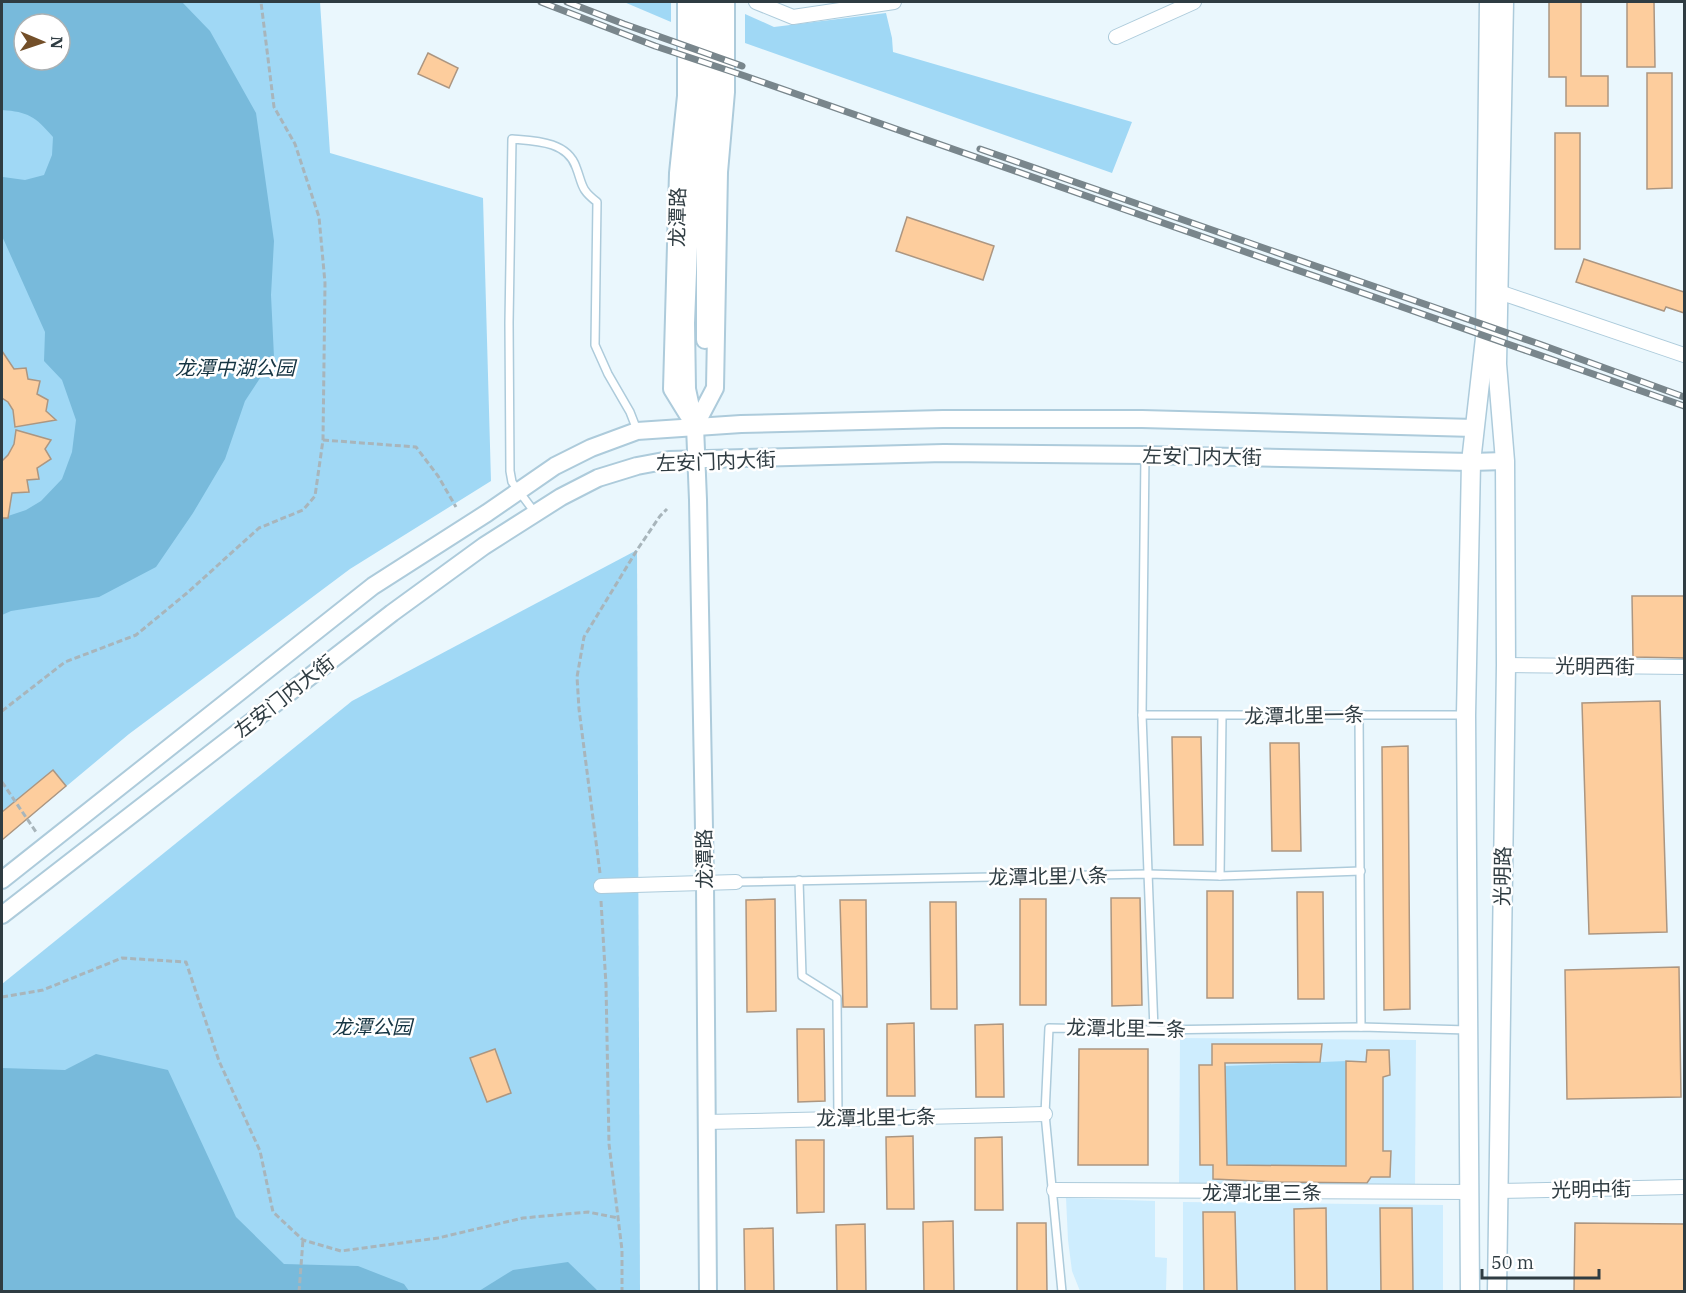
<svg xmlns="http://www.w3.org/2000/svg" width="1686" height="1293" viewBox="0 0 1686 1293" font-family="'IBM Plex Serif','Noto Sans SC',serif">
<rect width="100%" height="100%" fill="#eaf7fd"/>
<!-- built -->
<g fill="#ceedfe">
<path d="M1180,1038L1416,1040L1415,1187L1179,1184Z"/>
<path d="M1066,1198L1155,1201V1257L1167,1258L1166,1291H1080L1072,1271L1068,1240Z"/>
<path d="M1183,1202L1443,1205V1291L1183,1292Z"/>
</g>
<!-- park -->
<g fill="#a0d8f5" fill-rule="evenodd">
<path d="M2,2H320L330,153L483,198L491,481L350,569L129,734L2,840ZM24,24H60V60H24Z"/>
<path d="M624,2H671V22Z"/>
<path d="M886,13L892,38L893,52L1132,122L1112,173L745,43V14L774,27Z"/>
<path d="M637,550L640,1291L2,1292V984L352,701Z"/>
<path d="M1346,1061V1166L1227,1165L1225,1066Z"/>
</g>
<!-- water -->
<g fill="#78badb" fill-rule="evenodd">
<path d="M2,2H182L210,31L256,113L274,241L271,295L274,357L245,401L225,459L193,513L156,567L99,597L11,611L2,615V518L26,510L41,501L62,479L72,452L76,420L62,380L44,361L45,332L2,236V179L3,177L25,180L44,175L52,155L53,137C35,116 28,112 2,110ZM24,24H60V60H24Z"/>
<path d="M96,1054L168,1070L236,1217L284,1264L358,1266L404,1284L409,1291H2V1068L65,1070Z"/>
<path d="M568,1262L598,1291H479L513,1270Z"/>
</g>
<!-- building -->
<g fill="#fdcd9d" stroke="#ac9681" stroke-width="1.5">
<path d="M1549,2H1581V76H1608V106H1566V77H1549Z"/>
<path d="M1627,2H1654L1655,67H1627Z"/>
<path d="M428,53L458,68L449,88L418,74Z"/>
<path d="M1647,73H1672V188L1647,189Z"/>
<rect x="1555" y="133" width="25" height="116"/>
<path d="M907,217L994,246L983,280L896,251Z"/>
<path d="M1584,259L1684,292V313L1666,307L1664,311L1576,282Z"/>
<path d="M2,351L14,369L26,368L28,379L40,381L37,394L48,400L46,411L56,420L15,427L13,410L8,402L2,398Z"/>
<path d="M16,430L51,440L45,449L51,459L37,468L39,479L27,480L29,492L12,493L8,518H2V461L8,455L14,444Z"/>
<path d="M1632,596H1684V658L1633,657Z"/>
<path d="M1660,701L1667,932L1589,934L1582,703Z"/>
<path d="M1172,737H1201L1203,845H1174Z"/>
<path d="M1270,743H1299L1301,851H1272Z"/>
<path d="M1408,746L1410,1009L1384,1010L1382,747Z"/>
<path d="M53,770L66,786L2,840V812Z"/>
<rect x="1207" y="891" width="26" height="107"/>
<path d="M1297,892H1323L1324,999H1298Z"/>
<path d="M1111,898H1140L1142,1005L1112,1006Z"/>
<path d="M775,899L776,1011L747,1012L746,900Z"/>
<rect x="1020" y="899" width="26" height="106"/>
<path d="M840,900H866L867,1007H843Z"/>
<path d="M930,902H956L957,1009H931Z"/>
<path d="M1679,967L1681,1097L1567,1099L1565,970Z"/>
<path d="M914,1023L915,1096H887V1024Z"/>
<path d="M1003,1024L1004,1097H976L975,1025Z"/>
<path d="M797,1029H824L825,1101L798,1102Z"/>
<path d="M1212,1044H1322L1320,1062L1225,1063L1227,1165L1346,1166V1061L1366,1062L1367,1050H1389L1390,1075L1383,1077V1151H1391L1390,1177H1371L1367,1183L1279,1182L1213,1179V1165H1200L1199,1065H1212Z"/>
<path d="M495,1049L511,1093L487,1102L470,1058Z"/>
<path d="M1079,1049H1148V1165H1078Z"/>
<path d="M913,1136L914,1209H887L886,1137Z"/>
<path d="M1002,1137L1003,1210H975V1138Z"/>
<path d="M796,1140H824V1212L797,1213Z"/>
<path d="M1326,1208L1327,1292H1295L1294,1209Z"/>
<path d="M1380,1208H1412L1413,1292H1381Z"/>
<path d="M1203,1212H1235L1237,1292H1204Z"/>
<path d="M953,1221L954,1292H924L923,1222Z"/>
<path d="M1017,1223H1046L1047,1292H1017Z"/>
<path d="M1575,1223L1684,1224V1292H1574Z"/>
<path d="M865,1224L866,1292H837L836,1225Z"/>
<path d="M773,1228L774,1292H745L744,1229Z"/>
</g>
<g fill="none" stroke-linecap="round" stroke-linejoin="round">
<defs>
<g id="service">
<path d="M1145,455L1142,715L1154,1030"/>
<path d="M536,514L512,482L510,471L509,323L512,139C535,141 567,141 576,167C583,185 580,189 597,202L595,345L608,374L630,412L637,430"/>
<path d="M1359,714L1361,1027"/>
<path d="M1142,715H1466"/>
<path d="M1220,876L1222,717"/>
<path d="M799,880L802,976L837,998L838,1118"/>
<path d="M736,882L1148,874L1220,876L1361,871"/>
<path d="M1062,1292L1045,1114L1049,1028L1154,1030L1361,1027L1468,1030"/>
</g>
<g id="minor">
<path d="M756,2L793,17L894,2"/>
<path d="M1116,37L1194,2"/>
<path d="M1499,292L1684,355"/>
<path d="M1506,665L1684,667"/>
<path d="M601,886L736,882"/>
<path d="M706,1122L1045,1114"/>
<path d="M1054,1190L1470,1192"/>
<path d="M1498,1191L1684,1187"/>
</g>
<g id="tertiary">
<path d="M686,2V96L678,173L672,389L688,415"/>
<path d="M701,2L699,96L692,170L686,323L687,389L695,426L698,500L705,884L708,1292"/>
<path d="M705,340V173L711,99L713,2"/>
<path d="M695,426L715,388L719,172L726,92V2"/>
<path d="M2,880L373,586L487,513L555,466L591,448L637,431L741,424L943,419H1142L1474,428"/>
<path d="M2,915L392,613L484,546L561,497L598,478L637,466L669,460L944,453L1145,455L1471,462L1505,461"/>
</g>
<g id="secondary">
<path d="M1470,1292L1466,715L1471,462L1485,338L1489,2"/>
<path d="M1497,1292L1506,665L1505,461L1497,364L1504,2"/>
</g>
</defs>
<!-- service casing -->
<use href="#service" stroke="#adcbdb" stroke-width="10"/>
<!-- minor casing -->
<use href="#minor" stroke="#adcbdb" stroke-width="16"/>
<!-- tertiary casing -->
<use href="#tertiary" stroke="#adcbdb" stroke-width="20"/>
<!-- secondary casing -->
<use href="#secondary" stroke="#adcbdb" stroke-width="21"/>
<!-- path -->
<g stroke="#a8b5bb" stroke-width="3" stroke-dasharray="6 3" stroke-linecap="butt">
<path d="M323,440L416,447L438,476L456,507"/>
<path d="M2,711L65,662L136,635L187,593L259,528L303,510L315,496L323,440L325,283L319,217L295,144L274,107L261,2"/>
<path d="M2,782L36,832"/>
<path d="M600,873L579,709L577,677L584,637L637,550L660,516L667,509"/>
<path d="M601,901L606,985L609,1144L622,1250V1292"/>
<path d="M2,997L43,990L122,958L186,962L219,1061L260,1151L273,1212L303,1240L341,1251L438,1238L523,1218L588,1212L618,1218"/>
<path d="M299,1292L303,1240"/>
</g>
<!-- service -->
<use href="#service" stroke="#fff" stroke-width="7"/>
<!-- minor -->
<use href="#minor" stroke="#fff" stroke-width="14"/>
<!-- tertiary -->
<use href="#tertiary" stroke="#fff" stroke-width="16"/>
<!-- secondary -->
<use href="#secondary" stroke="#fff" stroke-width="18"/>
<defs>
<g id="rail">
<path d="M541,2L655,46L745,76L1684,406"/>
<path d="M567,2L624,24L742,66"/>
<path d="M980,149L1542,345L1684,397"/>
</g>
</defs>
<!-- rail casing -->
<use href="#rail" stroke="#79868c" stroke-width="7"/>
<!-- rail -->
<use href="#rail" stroke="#fff" stroke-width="4.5" stroke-dasharray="14" stroke-linecap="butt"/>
</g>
<g text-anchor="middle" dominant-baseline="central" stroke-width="5" stroke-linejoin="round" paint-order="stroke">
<!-- street labels -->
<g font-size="20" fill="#2f3c42" stroke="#fff">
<text transform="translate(677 217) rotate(-89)">龙潭路</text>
<text transform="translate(1202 456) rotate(1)">左安门内大街</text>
<text transform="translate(716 461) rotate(-2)">左安门内大街</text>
<text transform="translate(1595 666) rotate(1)">光明西街</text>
<text transform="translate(284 696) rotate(-38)">左安门内大街</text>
<text transform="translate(1304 715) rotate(-1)">龙潭北里一条</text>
<text transform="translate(704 859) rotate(-91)">龙潭路</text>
<text transform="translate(1048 876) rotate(-1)">龙潭北里八条</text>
<text transform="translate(1502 876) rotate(-89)">光明路</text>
<text transform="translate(1126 1028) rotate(1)">龙潭北里二条</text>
<text transform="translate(876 1117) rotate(-1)">龙潭北里七条</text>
<text transform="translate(1591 1189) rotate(-1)">光明中街</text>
<text x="1262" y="1192">龙潭北里三条</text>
</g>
<!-- park labels -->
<g font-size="20" font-style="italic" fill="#163543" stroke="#fff">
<text x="235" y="367">龙潭中湖公园</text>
<text x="372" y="1026">龙潭公园</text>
</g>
</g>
<!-- border -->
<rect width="1686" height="1293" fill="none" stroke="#2f3c42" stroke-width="6"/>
<!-- north arrow -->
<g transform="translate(42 42) rotate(92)"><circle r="28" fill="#ffffff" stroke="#acb1b3" stroke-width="1.5"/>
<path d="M0-4.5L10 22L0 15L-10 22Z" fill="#734f29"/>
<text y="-9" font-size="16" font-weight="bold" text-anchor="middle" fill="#2f3c42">N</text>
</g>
<!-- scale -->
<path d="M1482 1269v9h117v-9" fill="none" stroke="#2f3c42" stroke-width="3"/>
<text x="1491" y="1269" font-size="18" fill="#2f3c42" stroke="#ffffff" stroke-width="4.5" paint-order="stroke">50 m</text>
</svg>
